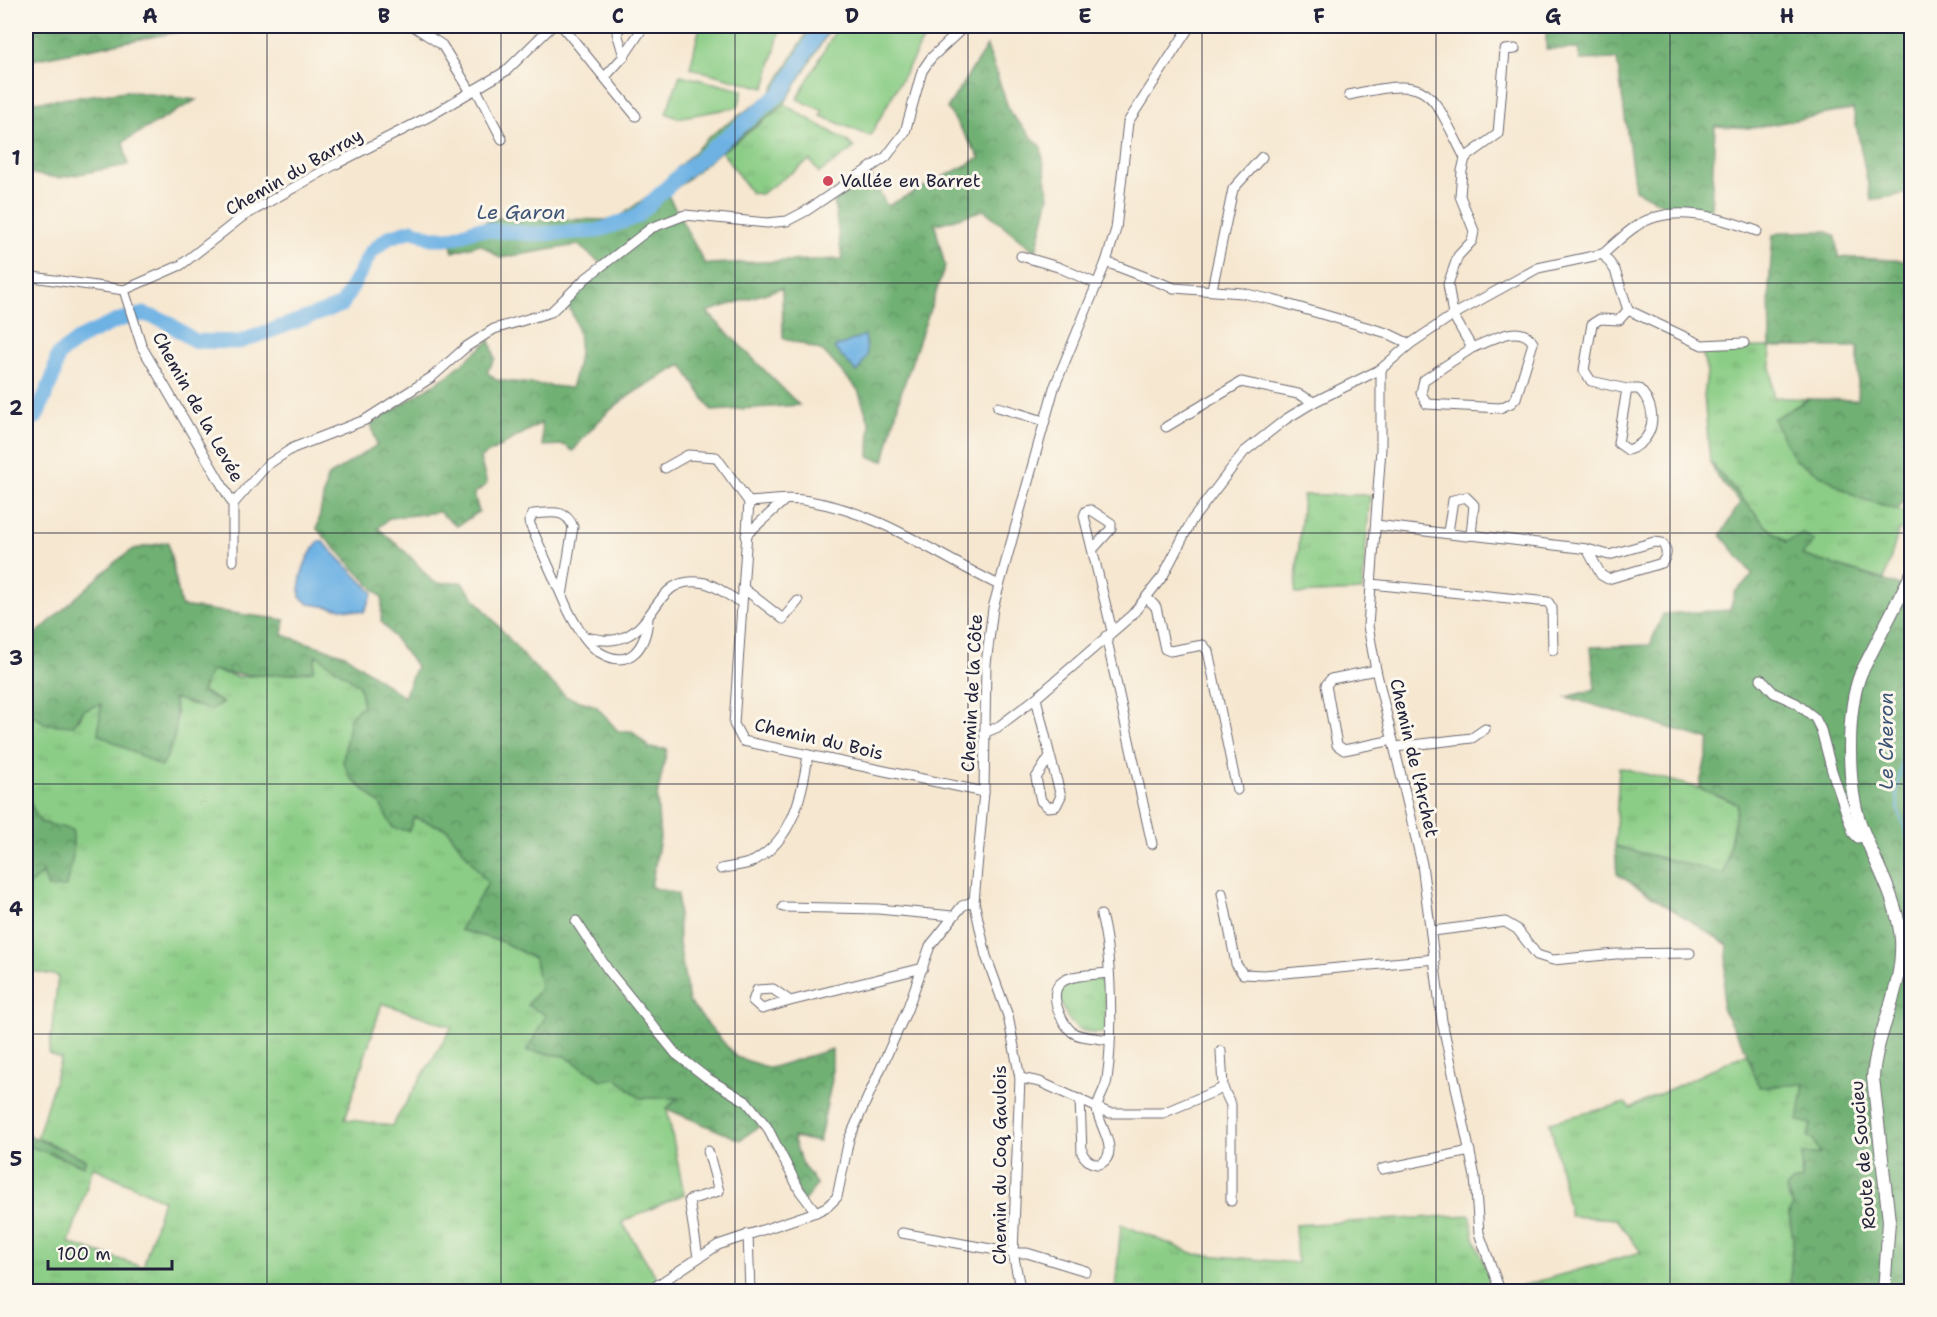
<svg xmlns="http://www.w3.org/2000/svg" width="1937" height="1317" viewBox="0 0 1937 1317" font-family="'Shantell Sans',sans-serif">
<defs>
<pattern id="grass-tufts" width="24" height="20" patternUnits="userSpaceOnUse" patternTransform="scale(1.5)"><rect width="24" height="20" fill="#8bcd86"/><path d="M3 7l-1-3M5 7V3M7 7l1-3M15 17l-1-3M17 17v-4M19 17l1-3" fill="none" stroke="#78b075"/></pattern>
<pattern id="forest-crowns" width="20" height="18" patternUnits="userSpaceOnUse" patternTransform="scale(1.5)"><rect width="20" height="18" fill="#70b073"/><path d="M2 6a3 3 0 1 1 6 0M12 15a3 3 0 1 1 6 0" fill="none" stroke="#5c8f60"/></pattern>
</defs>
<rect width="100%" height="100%" fill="#fbf7ec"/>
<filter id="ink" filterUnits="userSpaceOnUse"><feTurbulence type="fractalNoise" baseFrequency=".0167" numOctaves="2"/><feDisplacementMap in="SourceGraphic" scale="12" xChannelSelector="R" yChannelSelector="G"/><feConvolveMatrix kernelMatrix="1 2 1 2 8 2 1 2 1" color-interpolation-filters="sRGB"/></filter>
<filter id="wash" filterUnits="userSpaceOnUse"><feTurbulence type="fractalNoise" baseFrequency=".008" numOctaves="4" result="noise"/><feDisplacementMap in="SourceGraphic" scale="24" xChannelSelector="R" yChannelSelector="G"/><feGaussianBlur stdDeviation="1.35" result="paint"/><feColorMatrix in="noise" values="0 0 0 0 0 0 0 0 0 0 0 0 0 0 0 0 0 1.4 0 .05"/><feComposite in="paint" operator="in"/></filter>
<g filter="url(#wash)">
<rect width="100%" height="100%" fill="#f6e7d0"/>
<!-- grass -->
<g fill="url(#grass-tufts)" stroke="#567860" stroke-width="1.5" fill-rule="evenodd">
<path d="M785,105L847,141L854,148L819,173L810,160L761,194L751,193L722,152Z"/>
<path d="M1770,347L1773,397L1809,399L1773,419L1898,510L1911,512V531L1899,530L1884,580L1801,555L1814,541L1803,533L1787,542L1766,526L1710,462L1704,396L1707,372L1701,348Z"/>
<path d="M1303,495H1370L1362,591L1295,594Z"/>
<path d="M316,654L359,685L363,705L350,717L343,761L351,778L380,804L393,828L413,817L447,829L488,883L461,930L503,942L535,959L547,1015L527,1051L565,1056L602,1080L616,1078L640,1098H678L667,1109L684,1194L622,1222L662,1286L651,1292L26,1291V1145L84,1166L85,1159L37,1138L61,1059L49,1054L58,976L26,970V888L44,871L73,830L40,822L26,795V710L46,724L79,720L84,710L101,704L145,756L162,766L177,714L173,698L210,710L221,702L202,691L211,670L238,677L313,671ZM382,1003L452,1027L392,1126L345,1119ZM93,1167L163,1200L143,1267L69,1243Z"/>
<path d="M1619,767L1699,788L1738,803L1724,874L1615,846Z"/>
<path d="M1095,978L1102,981L1105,986L1106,1029L1103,1033C1075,1036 1062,1017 1060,992L1068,983Z"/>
<path d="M1747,1053L1759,1086L1804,1084L1799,1120L1811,1124L1814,1141L1820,1154L1801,1169L1802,1179L1788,1196L1793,1206L1789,1214L1793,1239L1790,1281L1796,1291L1500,1292L1641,1252L1616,1219L1570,1216L1550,1122L1625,1103L1630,1108Z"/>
<path d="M1470,1215L1474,1237L1495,1291H1115L1121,1224L1195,1254L1297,1263L1295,1225Z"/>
</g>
<!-- forest -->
<g fill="url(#forest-crowns)" stroke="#496957" stroke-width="1.5">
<path d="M26,26H208L26,61Z"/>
<path d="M811,26H832L784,104L721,151L668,195L705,264L842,259L834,201L872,177L887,206L980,158L947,108L987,46L1010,113L1041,147L1049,196L1036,252L984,210L935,225L945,266L901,393L884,461L869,457L870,425L858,390L823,351L783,338L782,288L707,312L799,405L712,411L682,365C632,392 608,405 573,451L564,445L543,446L541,423L480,458L487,484L474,494L479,512L457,526L439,512L390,518L378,528L410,556L431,580L437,583L461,582L528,661L567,697L596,706L618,731H632L650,748L667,749L657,797L660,838L651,887L678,894L679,944L689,1002L736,1057L770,1068L832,1049V1080L819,1142L793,1137L801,1162L817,1185L803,1202L779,1153L761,1125L740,1140L667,1109L678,1098H640L616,1078L602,1080L565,1056L527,1051L546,1015L527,1005L540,989L535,959L503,942L460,930L488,883L447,829L414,817L409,831L393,828L380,804L351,778L343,762L350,717L363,705L359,685L316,655L313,671C279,676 245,678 211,670L202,691L222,703L210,710L173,698C180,727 175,740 162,767L98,734L101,704L84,710L73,726L46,724L26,710V643L115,562L134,549L168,542L181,606L285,620L283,635L345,655L404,697L416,666L381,621L382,598L317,529L327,477L377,445L371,424L447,376L490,340L495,359L487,372L496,380L571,388C581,358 584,332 567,304L605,267L578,245L500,258L480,244L453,252L448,235L497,218L615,220L652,193L711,135L770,94Z"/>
<path d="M1546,26H1911V193L1871,200L1853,109L1753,128L1715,126L1711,210L1668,207L1635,190L1617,59L1580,60L1579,49H1546Z"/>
<path d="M127,91L196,100L123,142L128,165L58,178L26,173V103Z"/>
<path d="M1826,231L1836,237L1838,257L1911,261V487L1898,510L1857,497L1794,459L1773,419L1809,399L1858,400V347H1770L1769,285L1773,235L1784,232Z"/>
<path d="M1710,462L1766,526L1786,542L1803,533L1814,541L1802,555L1911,589V1291H1796L1790,1281L1793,1239L1789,1214L1793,1206L1786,1189L1792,1182L1802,1179V1154H1820L1814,1141L1808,1137L1811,1124L1798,1121L1804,1084L1759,1087L1747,1053L1722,1008L1728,945L1617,874L1615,846L1724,874L1738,804L1699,788L1710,740L1567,697L1595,689L1591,647L1650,645L1663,614L1730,610L1735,592L1753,575L1721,535L1740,502L1718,478Z"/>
<path d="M26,795L40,822L73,830V856L66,887L48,888L43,872L26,888Z"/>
<path d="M26,1134L85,1159L84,1166L26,1145Z"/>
</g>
<!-- pitch -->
<g fill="#8bcd86" stroke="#567860" stroke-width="1.5">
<path d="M700,26H781L765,88L690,68Z"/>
<path d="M838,26H931L870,136L821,116L823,111L797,99Z"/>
<path d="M680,75L743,90L738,107L677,118L666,113Z"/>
</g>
<!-- water -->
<g fill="#6eb2e4" stroke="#486a90" stroke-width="1.5">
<path d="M865,335L867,356L857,372L834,348Z"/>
<path d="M319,541L323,542L373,593L364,612L309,604L300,597C298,576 306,557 319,541Z"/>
</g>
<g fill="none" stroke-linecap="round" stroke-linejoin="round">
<!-- stream -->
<g stroke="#6eb2e4" stroke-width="2">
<path d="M1912,674L1905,675L1899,684L1902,760L1897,791L1898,809L1912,851"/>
<path d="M1907,1292L1912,1281"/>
</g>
<!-- river -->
<path stroke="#6eb2e4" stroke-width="15" d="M26,420L36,417L53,377L58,355L82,337L119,320L144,314L165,321L195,341L239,342L342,305L371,252L389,237L413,230L431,238H453L477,229L535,234L597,231L636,217L682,173L782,92L822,26"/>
</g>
</g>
<g filter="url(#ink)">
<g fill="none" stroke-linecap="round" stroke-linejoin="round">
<defs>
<g id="minor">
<path d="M413,26L442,45L471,92"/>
<path d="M562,26L636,116"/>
<path d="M621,26L617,33L624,56"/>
<path d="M605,77L624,56L644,26"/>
<path d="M476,89L502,139"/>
<path d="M1349,95C1432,77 1428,86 1465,158"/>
<path d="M1603,254L1615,270L1628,310L1702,345L1744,343"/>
<path d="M1603,254C1614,245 1624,234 1635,227C1671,202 1721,218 1757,231"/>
<path d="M1021,256L1058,267L1097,284"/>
<path d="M1106,262L1174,288L1242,293L1273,300L1387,333L1410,344"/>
<path d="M26,276L124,290L181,265L242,217L334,165L430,116L506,71L552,26"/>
<path d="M1212,289L1233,189L1262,157"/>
<path d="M124,290L142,347L233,504V561"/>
<path d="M1472,348C1490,341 1521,321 1533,343L1516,398L1511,403L1500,408L1427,404L1421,393L1424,380L1472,348L1453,315L1448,284L1458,256L1472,241L1474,231L1460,196L1462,171L1465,158L1498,134L1505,50L1515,49"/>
<path d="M1381,369V449L1368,626L1376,670L1422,864L1442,1021L1475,1177L1479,1233L1498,1285"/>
<path d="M1627,389H1639C1659,409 1656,441 1628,450L1618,443L1627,389L1591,381L1584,370L1592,324L1600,319L1619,320L1628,310"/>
<path d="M998,407L1044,421"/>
<path d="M1166,427L1241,382L1298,394L1314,402"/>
<path d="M665,468L688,455L716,457L749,502"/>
<path d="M233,504L267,465L293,448L365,420L432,377L466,347L494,329L551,312L585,279L651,228L685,215L767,223L787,221L806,211L886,157L905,132L922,71L931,58L965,26"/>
<path d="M1376,525L1466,536L1471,535L1587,549L1601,575L1608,579L1662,563C1667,555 1668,551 1662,543L1654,542L1609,555L1587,549"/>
<path d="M1448,532L1453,500L1466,497L1474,505L1471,535"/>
<path d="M746,535L785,500"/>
<path d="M1093,549L1111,529V523L1091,510L1086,511L1084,516L1112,631"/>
<path d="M1371,584L1548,602L1552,608L1553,650"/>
<path d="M743,588L783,619L798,601"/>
<path d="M562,596L573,527C566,508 551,513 533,514L529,522L568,610C575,624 586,643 599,652C630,671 646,647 648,618"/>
<path d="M1147,598L1156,607L1165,649L1170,651L1203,645L1208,651L1237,790"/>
<path d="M1106,636L1152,844"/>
<path d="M586,637C597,639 607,642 618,639C658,630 654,572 705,583C719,586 728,597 741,602"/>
<path d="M1376,670L1331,679L1326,685L1337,745L1344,750L1393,740"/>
<path d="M1761,679L1774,693L1796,703L1815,718L1821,730L1832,771L1853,833L1858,838L1865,836"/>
<path d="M1036,698L1050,756L1036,778L1041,801L1048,807L1056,806L1061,796L1050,756"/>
<path d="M984,733L998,727L1036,698L1132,615L1163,576L1192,520L1244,452L1286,419L1314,402L1381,369L1410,344L1453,315L1538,268L1603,254"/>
<path d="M1395,747L1472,738L1485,729"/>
<path d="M984,792L743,741L734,724L749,502C768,501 790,497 809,501C881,513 933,553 997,584"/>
<path d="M721,869C731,866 744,866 754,861C793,839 802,796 808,755"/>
<path d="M1222,893L1236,964L1243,974L1264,975L1435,959"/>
<path d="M783,907L878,909L953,916"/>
<path d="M576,921L608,970L676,1054L707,1078L747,1102L767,1127L800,1191L816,1212"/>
<path d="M1433,931L1505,922L1517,929L1537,955L1553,960L1616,954L1690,953"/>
<path d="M1108,973C1095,975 1072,974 1062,982C1047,992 1061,1023 1072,1032C1080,1038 1099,1038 1109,1040"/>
<path d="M790,1001L762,1009L753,1001L757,990L773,989L790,1001L923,968"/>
<path d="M1221,1051L1223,1088L1231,1105V1201"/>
<path d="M1020,1078L1040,1082L1109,1113H1163L1223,1088"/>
<path d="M1080,1099L1082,1153C1087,1162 1099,1170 1107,1158C1115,1145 1098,1123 1097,1109C1097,1100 1106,1089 1107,1079C1113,1038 1112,954 1101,915"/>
<path d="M1382,1169L1470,1151"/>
<path d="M902,1233L1013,1253H1027L1086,1271"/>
<path d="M748,1234L750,1292"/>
<path d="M698,1257L689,1200L719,1191L708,1151"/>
<path d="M647,1292L718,1245L816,1212L828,1206L837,1197L849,1139L907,1010L930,946L962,906L974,901"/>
<path d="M1021,1292L1013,1253L1020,1078L1008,1016L986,956L974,901L984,792L986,664L993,608L1054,388L1106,262L1116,229L1128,122L1190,26"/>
</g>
<path id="tertiary" d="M1884,1292L1889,1221L1873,1078C1876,1030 1904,990 1901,939C1897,896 1874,862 1860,823C1847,785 1846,710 1861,673L1912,573"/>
</defs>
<!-- minor casing -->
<use href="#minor" stroke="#6c676f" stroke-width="11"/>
<!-- tertiary casing -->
<use href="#tertiary" stroke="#6c676f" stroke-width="14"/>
<!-- minor -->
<use href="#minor" stroke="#fff" stroke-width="9"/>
<!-- tertiary -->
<use href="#tertiary" stroke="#fff" stroke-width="12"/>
</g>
</g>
<!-- grid -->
<path fill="none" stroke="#22223b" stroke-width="1.5" stroke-opacity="0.55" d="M267,26V1292M501,26V1292M735,26V1292M968,26V1292M1202,26V1292M1436,26V1292M1670,26V1292M26,283H1912M26,533H1912M26,784H1912M26,1034H1912"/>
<!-- markers -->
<circle fill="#d1495b" stroke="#fbf7ec" stroke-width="2" cx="828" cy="181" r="6"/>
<g text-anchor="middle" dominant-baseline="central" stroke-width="6" stroke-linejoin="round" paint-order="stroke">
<!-- street labels -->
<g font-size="18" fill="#22223b" stroke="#fbf7ec">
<text transform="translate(294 172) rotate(-30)">Chemin du Barray</text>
<text transform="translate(198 407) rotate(61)">Chemin de la Levée</text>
<text transform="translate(972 693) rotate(-87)">Chemin de la Côte</text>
<text transform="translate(819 739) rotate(13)">Chemin du Bois</text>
<text transform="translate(1414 758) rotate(77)">Chemin de l'Archet</text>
<text transform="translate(1863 1155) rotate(-95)">Route de Soucieu</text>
<text transform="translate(1000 1165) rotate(-90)">Chemin du Coq Gaulois</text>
</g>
<!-- poi labels -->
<g font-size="18" fill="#22223b" stroke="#fbf7ec" text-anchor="start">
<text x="840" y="181">Vallée en Barret</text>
</g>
<!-- water labels -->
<g font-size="20" font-style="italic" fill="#3d5476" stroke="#fbf7ec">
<text x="521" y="212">Le Garon</text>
<text transform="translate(1886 741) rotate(-90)">Le Cheron</text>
</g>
</g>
<!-- margin -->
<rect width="1937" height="1317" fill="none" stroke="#fbf7ec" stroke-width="66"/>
<!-- scale -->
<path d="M48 1260v9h124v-9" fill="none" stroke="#22223b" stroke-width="3"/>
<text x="57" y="1260" font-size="18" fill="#22223b" stroke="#fbf7ec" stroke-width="4.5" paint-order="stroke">100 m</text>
<rect x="33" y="33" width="1871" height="1251" fill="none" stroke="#22223b" stroke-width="2"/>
<g font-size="20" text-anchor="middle" font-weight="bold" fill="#22223b">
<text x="150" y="23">A</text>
<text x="384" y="23">B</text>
<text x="618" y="23">C</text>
<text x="852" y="23">D</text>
<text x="1085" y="23">E</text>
<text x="1319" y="23">F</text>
<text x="1553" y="23">G</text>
<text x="1787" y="23">H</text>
<text x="16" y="165">1</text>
<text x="16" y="415">2</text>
<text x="16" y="665">3</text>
<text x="16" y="916">4</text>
<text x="16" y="1166">5</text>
</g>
</svg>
